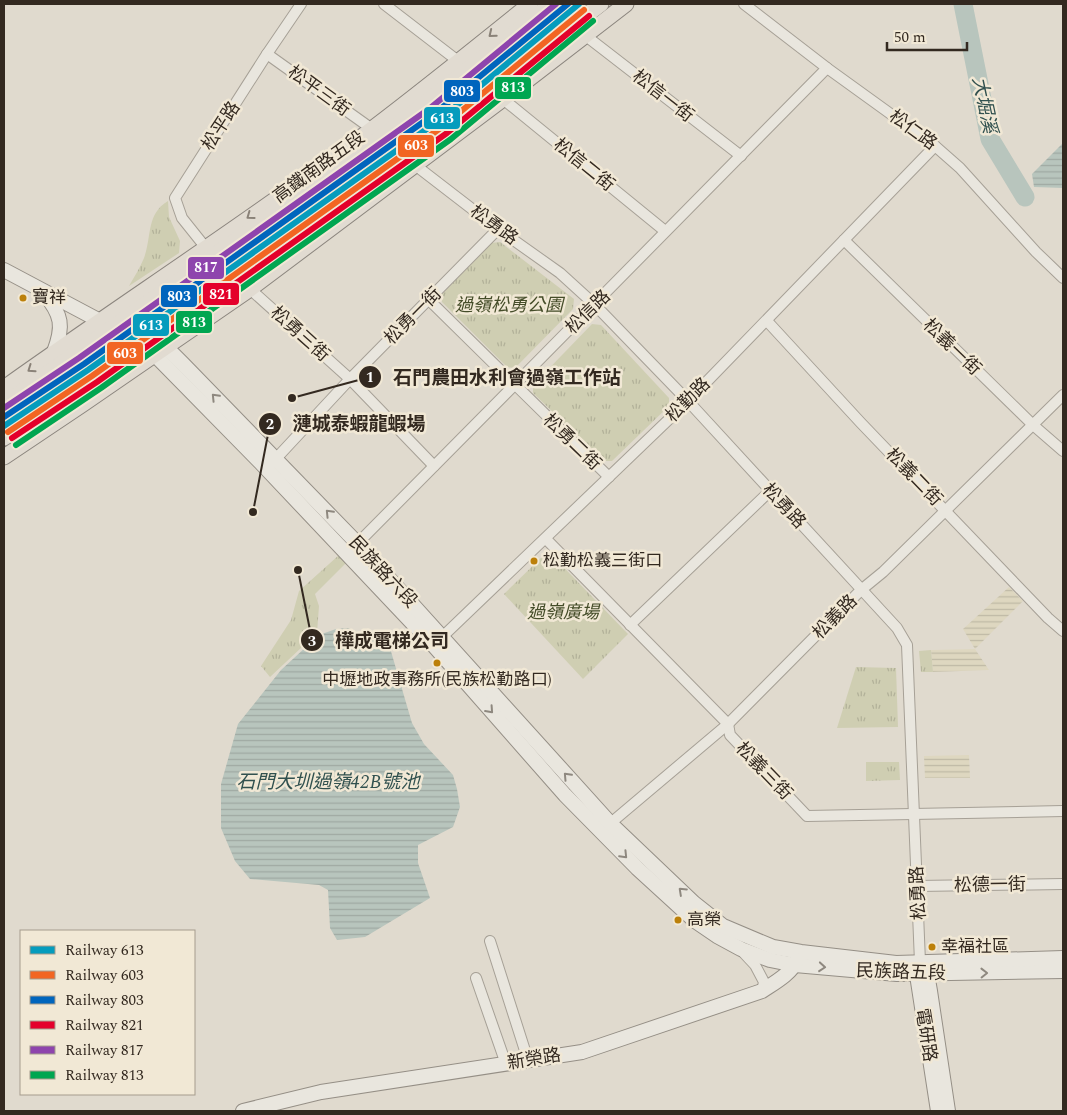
<svg xmlns="http://www.w3.org/2000/svg" width="1067" height="1115" viewBox="0 0 1067 1115" font-family="Spectral,'Noto Sans TC',serif">
<defs>
<pattern id="farmland-rules" width="6" height="5" patternUnits="userSpaceOnUse" patternTransform="scale(1.25)"><rect width="6" height="5" fill="#ded7c0"/><path d="M0 2.5h6" fill="none" stroke="#bfb9a5"/></pattern>
<pattern id="grass-tufts" width="24" height="20" patternUnits="userSpaceOnUse" patternTransform="scale(1.25)"><rect width="24" height="20" fill="#cfceb2"/><path d="M3 7l-1-3M5 7V3M7 7l1-3M15 17l-1-3M17 17v-4M19 17l1-3" fill="none" stroke="#b2b199"/></pattern>
<pattern id="water-rules" width="6" height="5" patternUnits="userSpaceOnUse" patternTransform="scale(1.25)"><rect width="6" height="5" fill="#b8c5bd"/><path d="M0 2.5h6" fill="none" stroke="#9fa9a2"/></pattern>
</defs>
<rect width="100%" height="100%" fill="#e0dace"/>
<!-- farmland -->
<g fill="url(#farmland-rules)">
<path d="M1009,587L1023,601L975,649L989,670L933,672L931,650L975,649L963,629Z"/>
<path d="M969,755L970,778H925L924,756Z"/>
</g>
<!-- grass -->
<g fill="url(#grass-tufts)">
<path d="M168,201L169,217L180,241L179,253L129,286C134,277 140,268 144,258C152,236 146,214 168,201Z"/>
<path d="M500,242L574,299L573,309L515,368L507,367L442,302V294L491,243Z"/>
<path d="M592,324L601,325L669,398V406L612,461H604L533,393V385Z"/>
<path d="M548,551L628,634L583,679L504,594Z"/>
<path d="M339,555L346,563L315,594L319,606L317,633L270,677L261,666L291,620L299,591Z"/>
<path d="M931,650L933,672H921L919,651Z"/>
<path d="M856,667L896,668L898,727L837,728Z"/>
<path d="M866,762H899L900,780L866,781Z"/>
</g>
<!-- water -->
<g fill="url(#water-rules)">
<path d="M1063,143V188L1034,187L1032,174Z"/>
<path d="M348,628L381,640L390,648L412,723L424,744L453,775L457,789L460,807L453,827L418,845V863L430,898L365,937L337,940L330,928L328,890L319,885L250,879L235,861L221,828V784L238,724L281,670L319,635L336,629Z"/>
</g>
<g fill="none" stroke-linecap="round" stroke-linejoin="round">
<!-- river -->
<path stroke="#b8c5bd" stroke-width="19" d="M963,4L990,139L1025,197"/>
<defs>
<g id="street">
<path d="M384,4L458,61"/>
<path d="M744,4L827,68L935,146L960,168L1036,252L1063,278"/>
<path d="M586,36L741,156"/>
<path d="M267,54L372,129"/>
<path d="M503,99L665,231"/>
<path d="M415,165L498,229L560,273L594,304L688,401L897,628L907,645L920,962"/>
<path d="M844,240L1033,425L1063,451"/>
<path d="M206,248L182,218L175,198L267,54L301,4"/>
<path d="M250,289L350,379L434,466"/>
<path d="M429,300L609,477"/>
<path d="M767,321L861,423L1048,618L1063,631"/>
<path d="M271,464L350,379L498,229"/>
<path d="M546,539L728,724L730,735L807,816L1063,811"/>
<path d="M347,554C507,392 668,231 827,68"/>
<path d="M630,625L770,491"/>
<path d="M438,641L688,401L935,146"/>
<path d="M606,827L728,724L861,590L883,572L1063,395"/>
<path d="M917,886L1063,884"/>
<path d="M490,941L528,1060"/>
<path d="M741,950L755,965L764,982L762,991"/>
<path d="M476,978L506,1064"/>
</g>
<g id="secondary">
<path d="M4,270L100,321L115,326L144,344L155,355L261,463L434,646L565,795L637,868L695,921L717,936L741,949L770,960L795,965L897,974L1063,971"/>
<path d="M44,293C62,315 64,326 54,352"/>
<path d="M156,346L166,347L183,364L357,543L610,823L694,903L723,926L773,947L801,952L896,963L1063,958"/>
<path d="M923,967L927,974L930,991L948,1111"/>
<path d="M919,968L917,975L938,1111"/>
<path d="M243,1111L321,1092L582,1052L762,991C774,983 791,974 797,960"/>
</g>
<g id="primary">
<path d="M4,388C126,301 253,219 372,129C426,88 478,46 530,4"/>
<path d="M4,404L387,133L551,4"/>
<path d="M4,438L153,338L413,149L601,4"/>
<path d="M4,457L83,404L250,289L503,99L626,4"/>
</g>
</defs>
<!-- street casing -->
<use href="#street" stroke="#a6a096" stroke-width="12"/>
<!-- secondary casing -->
<use href="#secondary" stroke="#958f86" stroke-width="16"/>
<!-- primary casing -->
<use href="#primary" stroke="#8b857e" stroke-width="17"/>
<!-- street -->
<use href="#street" stroke="#e9e6de" stroke-width="10"/>
<!-- secondary -->
<use href="#secondary" stroke="#e9e6de" stroke-width="14"/>
<!-- primary -->
<use href="#primary" stroke="#e1dbd1" stroke-width="15"/>
<defs>
<path id="rail-1" d="M4,426L88,370L438,121L579,4"/>
<path id="rail-2" d="M8,432L92,376L442,127L584,10"/>
<path id="rail-3" d="M4,417L84,364L433,115L568,4"/>
<path id="rail-4" d="M12,438L97,382L447,133L589,16"/>
<path id="rail-5" d="M4,408L79,358L429,109L556,4"/>
<path id="rail-6" d="M16,445L101,388L451,139L593,21"/>
</defs>
<!-- rail-1 casing -->
<use href="#rail-1" stroke="#f1e8d5" stroke-width="10"/>
<!-- rail-2 casing -->
<use href="#rail-2" stroke="#f1e8d5" stroke-width="10"/>
<!-- rail-3 casing -->
<use href="#rail-3" stroke="#f1e8d5" stroke-width="10"/>
<!-- rail-4 casing -->
<use href="#rail-4" stroke="#f1e8d5" stroke-width="10"/>
<!-- rail-5 casing -->
<use href="#rail-5" stroke="#f1e8d5" stroke-width="10"/>
<!-- rail-6 casing -->
<use href="#rail-6" stroke="#f1e8d5" stroke-width="10"/>
<!-- rail-1 -->
<use href="#rail-1" stroke="#059cbd" stroke-width="6"/>
<!-- rail-2 -->
<use href="#rail-2" stroke="#f26522" stroke-width="6"/>
<!-- rail-3 -->
<use href="#rail-3" stroke="#0065bd" stroke-width="6"/>
<!-- rail-4 -->
<use href="#rail-4" stroke="#e4002b" stroke-width="6"/>
<!-- rail-5 -->
<use href="#rail-5" stroke="#8e44ad" stroke-width="6"/>
<!-- rail-6 -->
<use href="#rail-6" stroke="#00a651" stroke-width="6"/>
</g>
<!-- one-way arrows -->
<defs><path id="oneway-chevron" d="M-2-3.5L2.5 0L-2 3.5" fill="none" stroke-width="1.6" stroke-linecap="round" stroke-linejoin="round" transform="scale(1.25)"/></defs>
<g stroke="#8a8278">
<use href="#oneway-chevron" transform="translate(492 34) rotate(141)"/>
<use href="#oneway-chevron" transform="translate(250 216) rotate(144)"/>
<use href="#oneway-chevron" transform="translate(31 369) rotate(145)"/>
</g>
<g stroke="#8e887f">
<use href="#oneway-chevron" transform="translate(215 397) rotate(-134)"/>
<use href="#oneway-chevron" transform="translate(329 513) rotate(-134)"/>
<use href="#oneway-chevron" transform="translate(490 710) rotate(48)"/>
<use href="#oneway-chevron" transform="translate(567 776) rotate(-133)"/>
<use href="#oneway-chevron" transform="translate(624 855) rotate(46)"/>
<use href="#oneway-chevron" transform="translate(682 891) rotate(-137)"/>
<use href="#oneway-chevron" transform="translate(822 967) rotate(5)"/>
<use href="#oneway-chevron" transform="translate(984 973) rotate(-1)"/>
</g>
<!-- markers -->
<g fill="#bc800a" stroke="#f1e8d5" stroke-width="2">
<circle cx="23" cy="298" r="4.5"/>
<circle cx="534" cy="561" r="4.5"/>
<circle cx="437" cy="663" r="4.5"/>
<circle cx="678" cy="920" r="4.5"/>
<circle cx="932" cy="947" r="4.5"/>
</g>
<g text-anchor="middle" dominant-baseline="central" stroke-width="5" stroke-linejoin="round" paint-order="stroke">
<!-- bus labels -->
<g font-size="17" fill="#332920" stroke="#f1e8d5" text-anchor="start">
<text x="32" y="298">寶祥</text>
<text x="543" y="561">松勤松義三街口</text>
<text x="437" y="680" text-anchor="middle">中壢地政事務所(民族松勤路口)</text>
<text x="687" y="920">高榮</text>
<text x="941" y="947">幸福社區</text>
</g>
<!-- street labels -->
<g font-size="18" fill="#332920" stroke="#f1e8d5">
<text transform="translate(319 91) rotate(36)">松平三街</text>
<text transform="translate(663 96) rotate(38)">松信一街</text>
<text transform="translate(221 126) rotate(-57)">松平路</text>
<text transform="translate(913 130) rotate(36)">松仁路</text>
<text transform="translate(584 165) rotate(39)">松信二街</text>
<text transform="translate(319 167) rotate(-36)">高鐵南路五段</text>
<text transform="translate(494 225) rotate(36)">松勇路</text>
<text transform="translate(588 312) rotate(-44)">松信路</text>
<text transform="translate(413 316) rotate(-45)">松勇一街</text>
<text transform="translate(300 334) rotate(42)">松勇三街</text>
<text transform="translate(952 347) rotate(44)">松義一街</text>
<text transform="translate(688 400) rotate(-45)">松勤路</text>
<text transform="translate(572 442) rotate(44)">松勇二街</text>
<text transform="translate(914 477) rotate(46)">松義二街</text>
<text transform="translate(784 506) rotate(47)">松勇路</text>
<text transform="translate(383 572) rotate(47)">民族路六段</text>
<text transform="translate(835 617) rotate(-45)">松義路</text>
<text transform="translate(764 771) rotate(46)">松義三街</text>
<text transform="translate(990 885) rotate(-1)">松德一街</text>
<text transform="translate(918 893) rotate(-93)">松勇路</text>
<text transform="translate(901 972) rotate(2)">民族路五段</text>
<text transform="translate(926 1035) rotate(81)">電研路</text>
<text transform="translate(534 1059) rotate(-9)">新榮路</text>
</g>
<!-- park labels -->
<g font-size="18" font-style="italic" fill="#454d29" stroke="#f1e8d5">
<text x="509" y="305">過嶺松勇公園</text>
<text x="563" y="612">過嶺廣場</text>
</g>
<!-- water labels -->
<g font-size="19" font-style="italic" fill="#31514f" stroke="#f1e8d5">
<text transform="translate(984 105) rotate(78)">大堀溪</text>
<text x="328" y="782">石門大圳過嶺42B號池</text>
</g>
</g>
<!-- callouts -->
<path fill="none" stroke="#332920" stroke-width="2" d="M292 398L370 377M253 512L270 424M298 570L312 640"/>
<g fill="#332920" stroke="#f1e8d5" stroke-width="2">
<circle cx="292" cy="398" r="5"/>
<circle cx="253" cy="512" r="5"/>
<circle cx="298" cy="570" r="5"/>
<circle cx="370" cy="377" r="12"/>
<circle cx="270" cy="424" r="12"/>
<circle cx="312" cy="640" r="12"/>
</g>
<g font-size="15" text-anchor="middle" font-weight="bold" fill="#fff">
<text x="370" y="382">1</text>
<text x="270" y="429">2</text>
<text x="312" y="646">3</text>
</g>
<g font-size="19" text-anchor="middle" font-weight="bold" fill="#332920" stroke="#f1e8d5" stroke-width="5" stroke-linejoin="round" paint-order="stroke">
<text x="507" y="384">石門農田水利會過嶺工作站</text>
<text x="359" y="430">漣城泰蝦龍蝦場</text>
<text x="392" y="647">樺成電梯公司</text>
</g>
<g stroke="#f1e8d5" stroke-width="2">
<rect x="494" y="76" width="38" height="24" rx="5" fill="#00a651"/>
<rect x="443" y="79" width="38" height="24" rx="5" fill="#0065bd"/>
<rect x="423" y="106" width="38" height="24" rx="5" fill="#059cbd"/>
<rect x="397" y="134" width="38" height="24" rx="5" fill="#f26522"/>
<rect x="187" y="256" width="38" height="24" rx="5" fill="#8e44ad"/>
<rect x="202" y="282" width="38" height="24" rx="5" fill="#e4002b"/>
<rect x="160" y="284" width="38" height="24" rx="5" fill="#0065bd"/>
<rect x="175" y="310" width="38" height="24" rx="5" fill="#00a651"/>
<rect x="132" y="313" width="38" height="24" rx="5" fill="#059cbd"/>
<rect x="106" y="341" width="38" height="24" rx="5" fill="#f26522"/>
</g>
<g font-size="14" text-anchor="middle" font-weight="bold" fill="#fff">
<text x="513" y="92">813</text>
<text x="462" y="96">803</text>
<text x="442" y="123">613</text>
<text x="416" y="150">603</text>
<text x="206" y="272">817</text>
<text x="221" y="299">821</text>
<text x="179" y="301">803</text>
<text x="194" y="327">813</text>
<text x="151" y="330">613</text>
<text x="125" y="358">603</text>
</g>
<!-- border -->
<rect width="1067" height="1115" fill="none" stroke="#332920" stroke-width="10"/>
<!-- legend -->
<rect x="20" y="930" width="175" height="165" fill="#f1e8d5" stroke="#a59c8d"/>
<rect x="30" y="946" width="25" height="8" fill="#059cbd" stroke="#a59c8d"/>
<text x="65" y="955" font-size="15" fill="#332920">Railway 613</text>
<rect x="30" y="971" width="25" height="8" fill="#f26522" stroke="#a59c8d"/>
<text x="65" y="980" font-size="15" fill="#332920">Railway 603</text>
<rect x="30" y="996" width="25" height="8" fill="#0065bd" stroke="#a59c8d"/>
<text x="65" y="1005" font-size="15" fill="#332920">Railway 803</text>
<rect x="30" y="1021" width="25" height="8" fill="#e4002b" stroke="#a59c8d"/>
<text x="65" y="1030" font-size="15" fill="#332920">Railway 821</text>
<rect x="30" y="1046" width="25" height="8" fill="#8e44ad" stroke="#a59c8d"/>
<text x="65" y="1055" font-size="15" fill="#332920">Railway 817</text>
<rect x="30" y="1071" width="25" height="8" fill="#00a651" stroke="#a59c8d"/>
<text x="65" y="1080" font-size="15" fill="#332920">Railway 813</text>
<!-- scale -->
<path d="M887 42v8h80v-8" fill="none" stroke="#332920" stroke-width="2.5"/>
<text x="894" y="42" font-size="15" fill="#332920" stroke="#f1e8d5" stroke-width="4" paint-order="stroke">50 m</text>
</svg>
